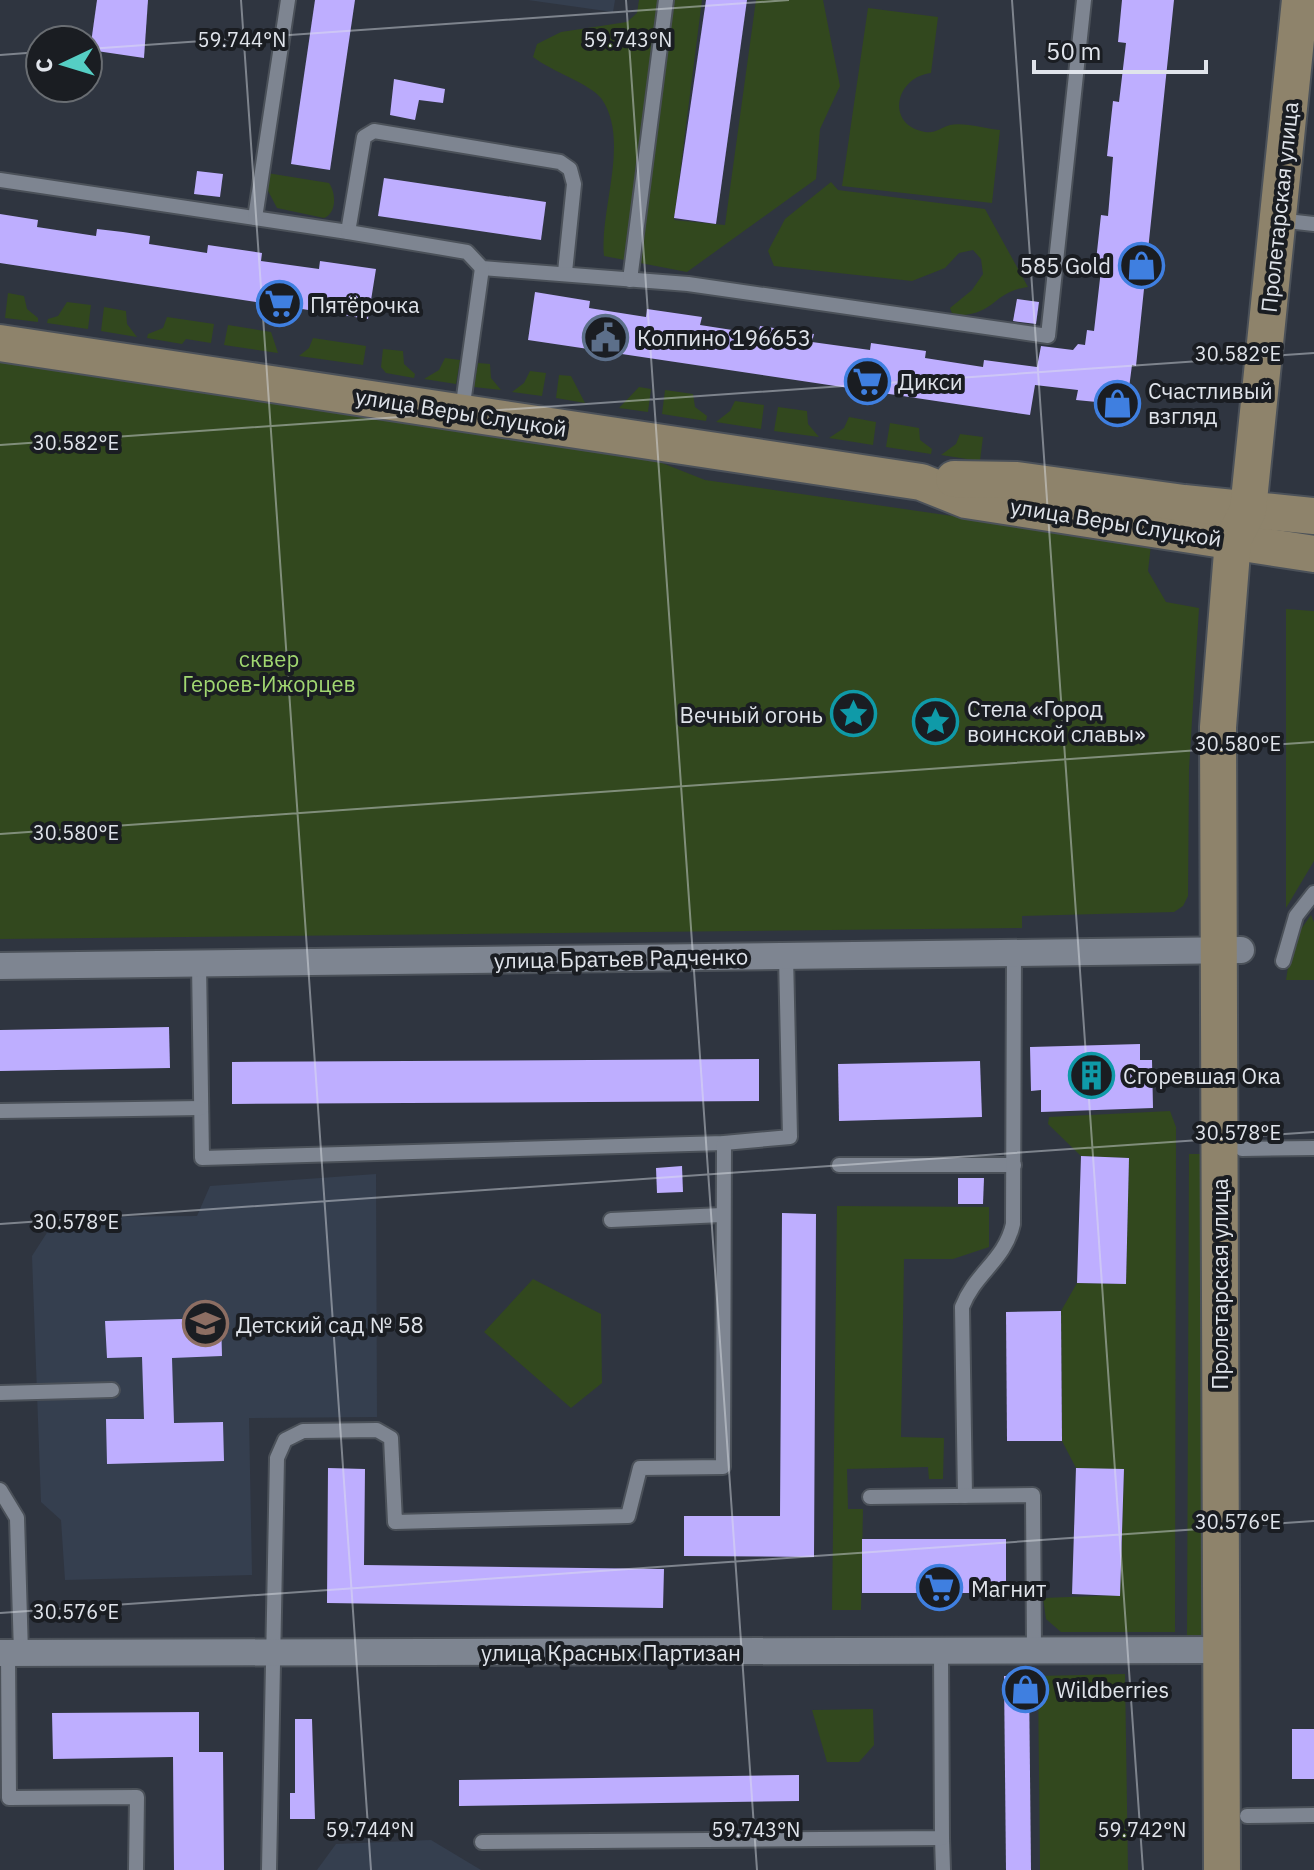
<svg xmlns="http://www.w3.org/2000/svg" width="1314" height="1870" viewBox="0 0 1314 1870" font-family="'IBM Plex Sans',sans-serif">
<rect width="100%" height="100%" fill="#2f3540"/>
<!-- built -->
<g fill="#353f4f">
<path d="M528,0H615L613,12Z"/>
<path d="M376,1174L377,1417L249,1418L252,1575L65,1580L61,1520L41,1502L32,1256L57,1217L197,1216L210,1186Z"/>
<path d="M431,1840L481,1870H317L336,1844Z"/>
</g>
<!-- green -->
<g fill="#32481e">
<path d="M639,0H702L674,220L725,225L756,0H823L840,86L820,129L816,179L687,272L604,256C599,210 631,140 601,98C590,84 551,71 533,57L537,44L561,32L627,22L637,13Z"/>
<path d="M868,8L938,17L931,73C896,77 886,122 921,131C934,135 940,128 950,125C964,122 986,129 1000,130L992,203L842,186Z"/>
<path d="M267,173L329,183C336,193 337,213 324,218L277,208L266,187Z"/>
<path d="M831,182L838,190L985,209L1028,287C991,292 998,315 953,316L950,308L972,290L983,274L981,259L973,250L959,253L945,268L912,281L774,266L768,251L785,219Z"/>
<path d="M8,293L24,296L27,309L38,318V322L5,318Z"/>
<path d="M67,302L91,305L88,329L47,323L48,319L58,316Z"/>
<path d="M104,307L126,311L127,324L137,337L101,331Z"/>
<path d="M167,317L214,324L211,343L186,339L182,344L147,338L148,334L163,328Z"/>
<path d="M228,325L271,332L278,353L224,345Z"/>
<path d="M313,338L366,346L363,365L299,356L309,348Z"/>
<path d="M383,349L403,351L404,364L415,374L414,378L386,373L381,367Z"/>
<path d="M445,358L460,360L456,384L424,379L439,370Z"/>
<path d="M0,359L652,459L705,480L1151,545L1148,571L1166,602L1199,608L1189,769L1188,896L1183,906L1174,912L1022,916V928L0,939Z"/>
<path d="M478,363L490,364L491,378L501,390L474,387Z"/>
<path d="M530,371L546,373L542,396L512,392L524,383Z"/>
<path d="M559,375L571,376L585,403L556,398Z"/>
<path d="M639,387L651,389L648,412L619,408Z"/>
<path d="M665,390L693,394L695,407L707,416L706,421L662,414Z"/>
<path d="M735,401L764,405L761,429L716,422L730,411Z"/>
<path d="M778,407L807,411L808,424L819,437L774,431Z"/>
<path d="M849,417L876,422L873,445L829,438L844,428Z"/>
<path d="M890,423L919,428L920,440L932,449L931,454L886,447Z"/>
<path d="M960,434L983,437L980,461L941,455L956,444Z"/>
<path d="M1286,609L1314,611V861L1286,908Z"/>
<path d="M1311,915L1314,922V980H1286L1292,942Z"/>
<path d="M1170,1111L1176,1127L1175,1632H1061L1046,1619L1043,1598L1120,1595L1124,1470L1076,1468L1062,1441L1061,1311L1077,1283L1126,1284L1129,1158L1081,1156L1048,1124L1049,1117Z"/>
<path d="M1189,1154H1203L1205,1631L1201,1635L1187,1637Z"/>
<path d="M837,1206L989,1207V1247L953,1259H904L901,1437L944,1438L943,1479H929L928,1467L847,1469L848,1509H863L861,1610H832Z"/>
<path d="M533,1279L601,1314L602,1383L571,1408L484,1332Z"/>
<path d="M1125,1674L1128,1870H1040L1038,1676Z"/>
<path d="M873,1709L874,1745L859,1762H827L812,1710Z"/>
</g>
<!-- building -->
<g fill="#beaeff">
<path d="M97,0H148L144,58L90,50Z"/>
<path d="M315,0H355L330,170L291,164Z"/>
<path d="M706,0H747L716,224L674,218Z"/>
<path d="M1122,0H1174L1136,366L1132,365L1126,411L1107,409V403L1076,400L1078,390L1035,385L1030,415L528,340L535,292L590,301L589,308L646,317L647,309L702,317L700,325L758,334L760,326L814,334L812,342L870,350L871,343L926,351L925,358L983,367L984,360L1037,367L1041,346L1073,350L1078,344L1085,345L1087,330L1094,331L1101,270H1095L1101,215L1108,216L1113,157L1107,156L1110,128L1113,101L1119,102L1126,43L1118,42Z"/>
<path d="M394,79L445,89L443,103L419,100L415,120L390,115Z"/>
<path d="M197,171L223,174L220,197L194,194Z"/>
<path d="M384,178L546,202L541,240L378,216Z"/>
<path d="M0,214L38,220L37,227L96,236L97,229L123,232L150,236L149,244L207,253L208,245L262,253L261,261L319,269L320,261L376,269L368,319L0,263Z"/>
<path d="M1017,299L1039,302L1036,324L1013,321Z"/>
<path d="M169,1027L170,1068L0,1071V1030Z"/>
<path d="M1140,1044V1060H1152L1153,1108L1041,1112V1090L1031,1091L1030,1047Z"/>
<path d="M759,1059V1101L232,1104V1062Z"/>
<path d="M980,1061L982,1117L839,1121L838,1064Z"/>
<path d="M1081,1156L1129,1158L1126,1284L1077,1283Z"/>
<path d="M682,1166L683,1192L657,1193L656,1168Z"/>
<path d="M958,1178H984L983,1204H958Z"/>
<path d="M782,1213L816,1214L814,1557L684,1556V1516H780Z"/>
<path d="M1061,1311L1062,1441H1007L1006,1312Z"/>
<path d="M221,1318L222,1356L172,1358L174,1423L223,1422L224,1461L107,1464L106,1419H144L142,1357L107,1358L105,1321Z"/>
<path d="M328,1468L365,1469L364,1565L664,1569L663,1608L327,1603Z"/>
<path d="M1076,1468L1124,1469L1120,1596L1072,1594Z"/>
<rect x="862" y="1539" width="144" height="54"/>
<path d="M1004,1676H1029L1031,1870H1006Z"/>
<path d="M199,1712V1752H223L224,1870H174L173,1757L53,1759L52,1713Z"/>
<path d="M295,1719H312L315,1819H290V1793H295Z"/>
<rect x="1292" y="1729" width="22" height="50"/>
<path d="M799,1775V1801L459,1806V1780Z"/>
</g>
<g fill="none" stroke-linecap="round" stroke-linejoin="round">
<defs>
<g id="lane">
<path d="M0,180L348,232L364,137L374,131L560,162L570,169L574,184L565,272"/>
<path d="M255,218L288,0"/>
<path d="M1278,220L1314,224"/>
<path d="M348,232L467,252L482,268L688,284L1048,336L1084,0"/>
<path d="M630,280L666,0"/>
<path d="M462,411L482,268"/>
<path d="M1283,961L1296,916L1314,893"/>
<path d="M199,964L202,1158L724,1143L790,1137L786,956"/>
<path d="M0,1111L201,1108"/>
<path d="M1242,1149L1314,1148"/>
<path d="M839,1165H1014"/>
<path d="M611,1220L722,1215"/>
<path d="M0,1393L112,1390"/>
<path d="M0,1490L17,1518L21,1653"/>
<path d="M965,1496L962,1307C975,1273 1005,1260 1013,1224L1014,953"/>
<path d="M870,1497L1033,1495L1034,1650"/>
<path d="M8,1653L9,1798L137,1797L136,1870"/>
<path d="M1247,1816L1314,1815"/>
<path d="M942,1838L943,1870"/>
<path d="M482,1842L942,1838L941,1651"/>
<path d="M269,1870L277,1458L285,1440L303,1431L377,1430L391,1438L395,1522L628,1516L640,1468L723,1467L724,1143"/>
</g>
<g id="street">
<path d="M0,966L1241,950"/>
<path d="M0,1653L1222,1650"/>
</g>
<g id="secondary">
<path d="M0,343L921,482L966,500L1314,554"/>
<path d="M954,479L1017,480L1184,503L1314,516"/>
<path d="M1222,1870L1218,727L1233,540L1248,510L1300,0"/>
</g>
</defs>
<!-- lane casing -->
<use href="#lane" stroke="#4b5159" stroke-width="18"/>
<!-- street casing -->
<use href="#street" stroke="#4b5159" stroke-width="30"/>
<!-- secondary casing -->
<use href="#secondary" stroke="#4b5159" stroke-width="40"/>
<!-- lane -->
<use href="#lane" stroke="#7e8591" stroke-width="14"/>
<!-- street -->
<use href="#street" stroke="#7e8591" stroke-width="26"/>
<!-- secondary -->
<use href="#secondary" stroke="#8e836b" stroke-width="36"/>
</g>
<!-- ticks -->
<path fill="none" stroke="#e0e4eb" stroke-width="2" stroke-opacity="0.45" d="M241,0L371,1870M626,0L757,1870M1012,0L1143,1870M88,49L789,0M0,55L40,52M0,445L1314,353M0,834L1314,742M0,1224L1314,1132M0,1613L1314,1521"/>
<!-- icons -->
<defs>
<symbol id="shop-ring" viewBox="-11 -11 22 22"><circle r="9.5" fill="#1a1d22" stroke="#3f7fe0" stroke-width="1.5"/><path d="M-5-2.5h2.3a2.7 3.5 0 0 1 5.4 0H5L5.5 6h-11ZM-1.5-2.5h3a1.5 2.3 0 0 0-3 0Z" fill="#3f7fe0"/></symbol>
<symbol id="supermarket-ring" viewBox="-11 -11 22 22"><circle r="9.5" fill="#1a1d22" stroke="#3f7fe0" stroke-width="1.5"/><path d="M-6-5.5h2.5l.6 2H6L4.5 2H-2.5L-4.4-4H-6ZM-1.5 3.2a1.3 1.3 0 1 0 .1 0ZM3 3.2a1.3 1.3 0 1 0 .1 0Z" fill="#3f7fe0"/></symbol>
<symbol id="civic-ring" viewBox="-11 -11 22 22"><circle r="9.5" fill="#1a1d22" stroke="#5c6f8a" stroke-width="1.5"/><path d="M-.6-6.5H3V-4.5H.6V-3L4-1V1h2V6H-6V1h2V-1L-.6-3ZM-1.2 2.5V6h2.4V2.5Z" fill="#5c6f8a"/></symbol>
<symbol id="sight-ring" viewBox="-11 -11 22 22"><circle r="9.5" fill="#1a1d22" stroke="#0f9aa8" stroke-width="1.5"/><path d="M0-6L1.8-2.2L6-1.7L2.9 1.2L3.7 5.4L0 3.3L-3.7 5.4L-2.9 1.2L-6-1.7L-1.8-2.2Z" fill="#0f9aa8"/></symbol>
<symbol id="building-ring" viewBox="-11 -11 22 22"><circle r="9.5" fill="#1a1d22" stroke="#0f9aa8" stroke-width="1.5"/><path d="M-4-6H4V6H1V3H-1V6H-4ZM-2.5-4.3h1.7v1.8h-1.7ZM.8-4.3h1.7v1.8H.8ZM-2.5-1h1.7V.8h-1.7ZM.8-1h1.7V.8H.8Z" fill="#0f9aa8"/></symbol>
<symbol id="school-ring" viewBox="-11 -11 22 22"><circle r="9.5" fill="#1a1d22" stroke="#8d6e63" stroke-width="1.5"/><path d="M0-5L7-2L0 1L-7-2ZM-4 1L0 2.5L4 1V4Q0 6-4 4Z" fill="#8d6e63"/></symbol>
</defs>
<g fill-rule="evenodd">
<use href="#shop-ring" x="1116" y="240" width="51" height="51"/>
<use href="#supermarket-ring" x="254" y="278" width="51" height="51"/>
<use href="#civic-ring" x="580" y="312" width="51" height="51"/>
<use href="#supermarket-ring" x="842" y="356" width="51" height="51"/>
<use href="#shop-ring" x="1092" y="378" width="51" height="51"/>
<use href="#sight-ring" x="828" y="688" width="51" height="51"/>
<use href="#sight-ring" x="910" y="696" width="51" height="51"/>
<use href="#building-ring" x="1066" y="1050" width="51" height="51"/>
<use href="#school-ring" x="180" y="1298" width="51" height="51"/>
<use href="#supermarket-ring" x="914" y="1562" width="51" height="51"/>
<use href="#shop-ring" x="1000" y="1664" width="51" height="51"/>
</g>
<g text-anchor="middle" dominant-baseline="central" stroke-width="8" stroke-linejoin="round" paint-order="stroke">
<!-- street labels -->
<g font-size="22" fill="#e0e4eb" stroke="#1a1d22">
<text transform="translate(1279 207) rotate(-84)">Пролетарская улица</text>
<text transform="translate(461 412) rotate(9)">улица Веры Слуцкой</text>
<text transform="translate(1116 522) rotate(9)">улица Веры Слуцкой</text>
<text transform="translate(621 958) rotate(-1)">улица Братьев Радченко</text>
<text transform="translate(1219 1284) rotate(-90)">Пролетарская улица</text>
<text x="611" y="1652">улица Красных Партизан</text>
</g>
<!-- poi labels -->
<g font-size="22" fill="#e0e4eb" stroke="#1a1d22" text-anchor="start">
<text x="1111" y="265" text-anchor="end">585 Gold</text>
<text x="310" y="304">Пятёрочка</text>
<text x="637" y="337">Колпино 196653</text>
<text x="898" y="381">Дикси</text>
<text x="1148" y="390">Счастливый<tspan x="1148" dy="25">взгляд</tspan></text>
<text x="967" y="708">Стела «Город<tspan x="967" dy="25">воинской славы»</tspan></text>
<text x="823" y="714" text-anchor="end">Вечный огонь</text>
<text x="1123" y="1075">Сгоревшая Ока</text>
<text x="236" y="1324">Детский сад № 58</text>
<text x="971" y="1588">Магнит</text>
<text x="1056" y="1689">Wildberries</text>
</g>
<!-- park labels -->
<g font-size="22" fill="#a1d771" stroke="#1a1d22">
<text x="269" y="658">сквер<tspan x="269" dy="25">Героев-Ижорцев</tspan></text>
</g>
</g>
<g font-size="20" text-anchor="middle" fill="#e0e4eb" stroke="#1a1d22" stroke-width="8" stroke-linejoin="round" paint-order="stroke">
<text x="242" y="47">59.744°N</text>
<text x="628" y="47">59.743°N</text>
<text x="1238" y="361">30.582°E</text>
<text x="76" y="450">30.582°E</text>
<text x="1238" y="751">30.580°E</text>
<text x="76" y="840">30.580°E</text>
<text x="1238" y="1140">30.578°E</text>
<text x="76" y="1229">30.578°E</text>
<text x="1238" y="1529">30.576°E</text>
<text x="76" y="1619">30.576°E</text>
<text x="370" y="1837">59.744°N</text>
<text x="756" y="1837">59.743°N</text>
<text x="1142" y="1837">59.742°N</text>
</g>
<!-- north arrow -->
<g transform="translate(64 64) rotate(266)"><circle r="38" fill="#1a1d22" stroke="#696d72" stroke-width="2"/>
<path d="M0-6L14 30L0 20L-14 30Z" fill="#55cec4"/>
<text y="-12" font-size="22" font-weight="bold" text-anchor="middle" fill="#e0e4eb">С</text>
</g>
<!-- scale -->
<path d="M1034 60v12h172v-12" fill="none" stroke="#e0e4eb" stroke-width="4"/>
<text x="1046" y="60" font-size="24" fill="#e0e4eb" stroke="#1a1d22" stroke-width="6" paint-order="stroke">50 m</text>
</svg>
